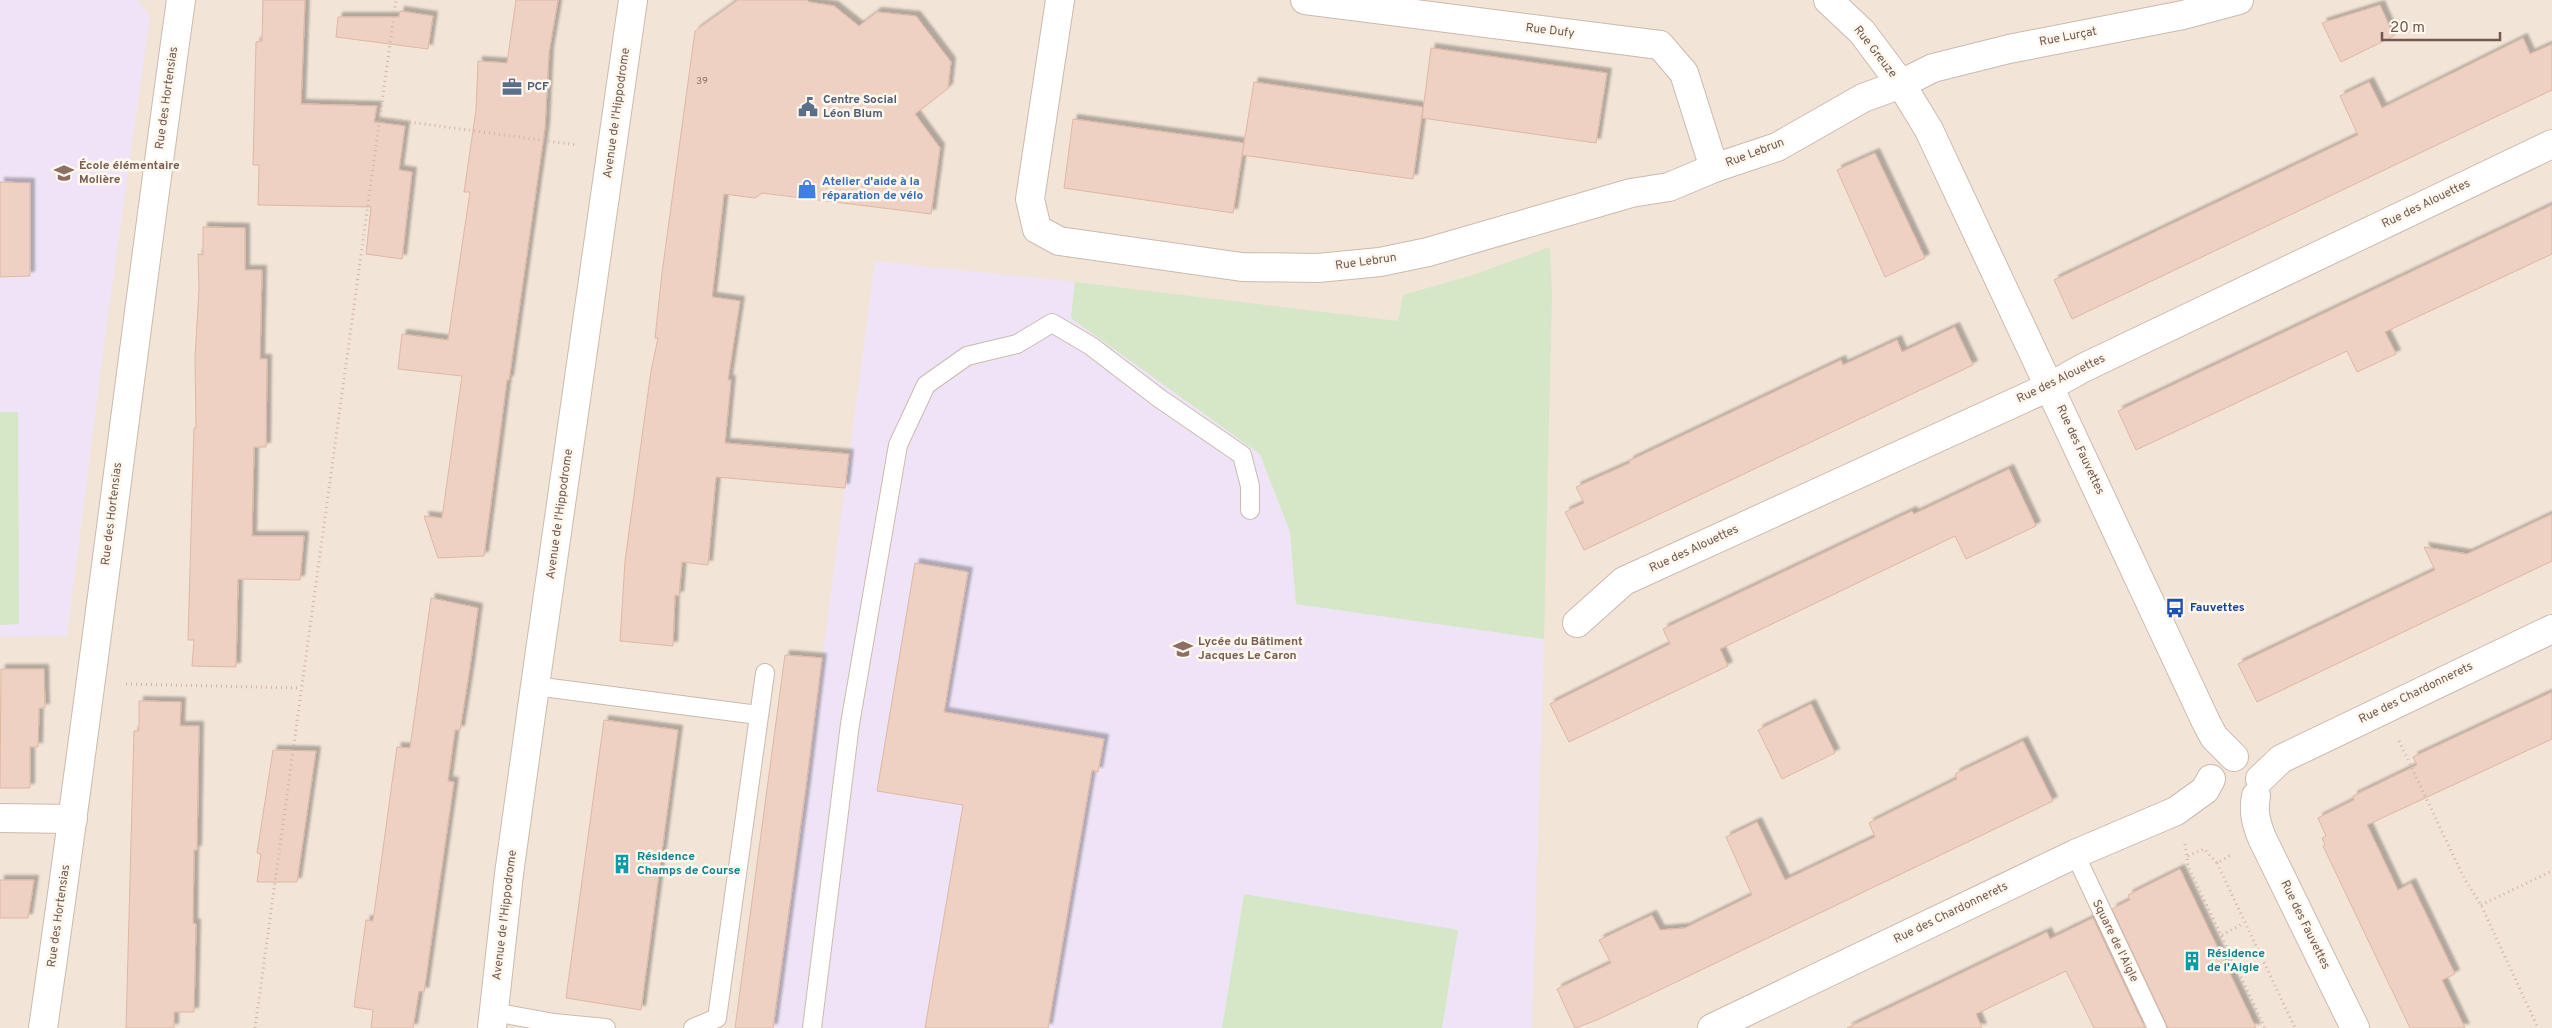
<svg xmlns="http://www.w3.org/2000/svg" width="2552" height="1028" viewBox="0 0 2552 1028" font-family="Overpass,sans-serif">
<defs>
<filter id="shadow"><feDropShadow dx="4.5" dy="-4.5" stdDeviation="1" flood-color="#0004"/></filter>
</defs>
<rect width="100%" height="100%" fill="#faf2e8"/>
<!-- residential -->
<rect fill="#f2e4d7" x="0" y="0" width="2552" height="1028"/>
<!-- education -->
<g fill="#efe4f7">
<path d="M0,0H138L150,17L106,329L67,636L0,637Z"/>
<path d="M875,261L1075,282L1071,318L1260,454L1290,532L1296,604L1544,639L1532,1028H773Z"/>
</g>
<!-- green -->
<g fill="#d5e7c7">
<path d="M1550,247L1552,294L1544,639L1296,604L1290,532L1260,454L1071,318L1075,282L1398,321L1403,295L1470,276Z"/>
<path d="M0,412H18L19,624L0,625Z"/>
<path d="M1244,894L1458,930L1442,1028H1222Z"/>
</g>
<!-- building -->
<g fill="#eed1c2" stroke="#dfb7a3" filter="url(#shadow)">
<path d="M263,0H305L301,104L377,106L374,122L405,126L399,170L412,172L402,259L366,254L371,207L258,205L259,165H253L256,42L262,41Z"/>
<path d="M516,0H558L549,52L545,128L509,380H507L484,556L438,558L424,516L442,518L462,376L398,369L402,334L448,340L470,192H464L476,110L478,61L507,63Z"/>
<path d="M738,0H807L809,2L834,6L859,26L877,12L916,16L951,62L948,88L915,114L940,148L931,214L762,193L755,198L724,194L712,297L740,301L728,380H731L725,443L849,454L845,488L716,477L708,565L682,562L679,596L675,595L673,646L620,641L625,561L651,371L658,338H655L662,273L695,31Z"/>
<path d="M2380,5L2394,36L2341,62L2322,23Z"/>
<path d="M400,11L433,16L428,49L336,37L338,17H399Z"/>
<path d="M2523,38L2530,54L2552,44V90L2072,319L2054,280L2358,135L2340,96L2369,82L2382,108Z"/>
<path d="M1431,48L1607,73L1596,143L1422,118Z"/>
<path d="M1254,82L1423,107L1413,179L1242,155Z"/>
<path d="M1073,119L1244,143L1233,213L1064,188Z"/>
<path d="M1875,153L1925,258L1885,277L1837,170Z"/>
<path d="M0,182L30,183V276L0,277Z"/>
<path d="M2552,205V254L2385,332L2396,354L2357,372L2347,351L2136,450L2118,411Z"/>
<path d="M203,227L245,228V270H262L260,359H267L266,447H254L252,536H304L300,580L238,579L236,667L192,666L194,640H188L194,428H196L195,358L199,289L198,254L203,255Z"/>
<path d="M1955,327L1973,365L1584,550L1565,512L1584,503L1576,487L1630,463L1629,461L1841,360L1843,365L1897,340L1902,352Z"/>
<path d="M2009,469L2036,526L1966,559L1955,536L1720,649L1728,666L1569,742L1550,704L1670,644L1663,629L1912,511L1914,514Z"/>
<path d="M2552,514V561L2257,702L2238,664L2435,570L2424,547L2467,554Z"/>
<path d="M915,563L968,572L944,712L1104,739L1098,772L1092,770L1048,1028H925L963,805L877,791Z"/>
<path d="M431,598L478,608L470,667L460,730H455L448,781L454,782L424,992L419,991L413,1028H371L373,1010L354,1007L366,920L373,921L397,747L410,748Z"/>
<path d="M785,655L822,658L806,786L773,1028H735Z"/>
<path d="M1,669H44L45,708H39L38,747H30V788H0Z"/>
<path d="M2552,692V739L2367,825L2398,890L2411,883L2455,974L2442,980L2465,1028H2410L2323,846L2325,845L2322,838L2326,836L2318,818L2354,800L2353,796L2417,765L2413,757Z"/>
<path d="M139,701L181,702L180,726H199L197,850H194L193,923L196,924L194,1012H174V1028H126L134,731H139Z"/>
<path d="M1811,704L1835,753L1782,779L1758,730Z"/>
<path d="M604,720L678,730L641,1010L566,998Z"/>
<path d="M2023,741L2053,801L1597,1020L1575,1028L1557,989L1611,963L1599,940L1652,915L1660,930L1685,928L1752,895L1726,837L1757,822L1785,880L1875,837L1869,823L1957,779L1955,774Z"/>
<path d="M273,750L316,751L297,882H257L261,854L257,853Z"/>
<path d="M2180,869L2256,1028H2168L2112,909L2130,900L2128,895Z"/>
<path d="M0,880H34L28,918H0Z"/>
<path d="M2093,918L2145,1028H2094L2066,971L1976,1014L1982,1028H1847L2047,932L2050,939Z"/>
</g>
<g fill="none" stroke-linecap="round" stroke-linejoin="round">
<defs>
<g id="service">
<path d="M535,686L758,715"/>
<path d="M2075,854L2157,1028"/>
<path d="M494,1012L554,1023L606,1028"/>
<path d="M693,1028L717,1018L765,673"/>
<path d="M812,1028L850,724L898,445L926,385L967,356L1017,344L1052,323L1091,346L1159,398L1242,455L1250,486V510"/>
</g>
<g id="minor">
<path d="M1060,0L1030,199L1037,229L1059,241L1242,267L1318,268L1380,262L1428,252L1631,193L1669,187L1714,168L1777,147L1863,98L1901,84L1933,68L2009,49L2183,15L2239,0"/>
<path d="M1305,0L1660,45L1684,73L1714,168"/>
<path d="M1828,0L1862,32L1901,84L1929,130L2206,722L2214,737L2234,757"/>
<path d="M1577,623L1624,581L2051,386L2083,368L2552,144"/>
<path d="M2260,779L2281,759L2552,629"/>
<path d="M2256,796C2253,812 2256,823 2262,838L2355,1028"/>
<path d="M0,818L73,819"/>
<path d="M43,1028C93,686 133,342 181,0"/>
<path d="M492,1028L509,874L535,686L633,0"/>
<path d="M1712,1028L2075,854L2176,811L2205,790L2211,779"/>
</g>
</defs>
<!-- service casing -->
<use href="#service" stroke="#ccbaae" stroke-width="20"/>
<!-- minor casing -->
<use href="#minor" stroke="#ccbaae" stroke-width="30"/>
<!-- path -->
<g stroke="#d2b4a5" stroke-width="3" stroke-dasharray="1 4" stroke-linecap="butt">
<path d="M380,118L577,145"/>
<path d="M126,684L300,688"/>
<path d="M2399,741L2464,878L2481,905L2538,1028"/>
<path d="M2185,844L2188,866L2265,1028"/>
<path d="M2188,856L2204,849L2217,863L2233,854"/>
<path d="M2217,863L2295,1028"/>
<path d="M2481,905L2552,871"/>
<path d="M2222,935L2244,923"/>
<path d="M255,1028L396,0"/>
</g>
<!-- service -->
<use href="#service" stroke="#fff" stroke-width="18"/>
<!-- minor -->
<use href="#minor" stroke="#fff" stroke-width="28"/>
</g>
<!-- icons -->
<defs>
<symbol id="office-bare" viewBox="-9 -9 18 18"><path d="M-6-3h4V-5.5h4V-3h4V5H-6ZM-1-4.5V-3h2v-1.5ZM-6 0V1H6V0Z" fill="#5c6f8a" stroke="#fdf7ee" stroke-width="2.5" paint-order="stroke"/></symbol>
<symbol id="civic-bare" viewBox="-9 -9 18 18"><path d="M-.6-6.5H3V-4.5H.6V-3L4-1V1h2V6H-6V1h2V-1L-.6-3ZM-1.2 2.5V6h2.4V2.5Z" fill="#5c6f8a" stroke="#fdf7ee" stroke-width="2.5" paint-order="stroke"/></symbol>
<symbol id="school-bare" viewBox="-9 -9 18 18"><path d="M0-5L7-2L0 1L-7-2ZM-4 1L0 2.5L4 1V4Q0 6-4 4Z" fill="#8d6e63" stroke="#fdf7ee" stroke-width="2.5" paint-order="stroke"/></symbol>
<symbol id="shop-bare" viewBox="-9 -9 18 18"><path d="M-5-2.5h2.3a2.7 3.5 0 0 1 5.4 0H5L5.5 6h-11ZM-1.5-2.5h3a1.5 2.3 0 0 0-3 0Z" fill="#3f7fe0" stroke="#fdf7ee" stroke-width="2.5" paint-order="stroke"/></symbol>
<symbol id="bus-bare" viewBox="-9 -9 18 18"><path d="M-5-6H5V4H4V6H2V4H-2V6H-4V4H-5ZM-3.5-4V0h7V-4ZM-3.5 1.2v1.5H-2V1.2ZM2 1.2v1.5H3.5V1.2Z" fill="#1a4fb4" stroke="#fdf7ee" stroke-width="2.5" paint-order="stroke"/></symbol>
<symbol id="building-bare" viewBox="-9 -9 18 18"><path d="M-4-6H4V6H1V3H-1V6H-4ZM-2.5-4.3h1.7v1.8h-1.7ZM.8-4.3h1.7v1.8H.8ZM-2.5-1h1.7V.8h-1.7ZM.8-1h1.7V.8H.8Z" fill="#0f9aa8" stroke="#fdf7ee" stroke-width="2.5" paint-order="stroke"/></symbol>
</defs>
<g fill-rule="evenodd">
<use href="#office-bare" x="498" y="73" width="28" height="28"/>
<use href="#civic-bare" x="794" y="93" width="28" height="28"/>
<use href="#school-bare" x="50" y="159" width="28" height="28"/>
<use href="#shop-bare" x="793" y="175" width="28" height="28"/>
<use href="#bus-bare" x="2161" y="594" width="28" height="28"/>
<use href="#school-bare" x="1169" y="635" width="28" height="28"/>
<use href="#building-bare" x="608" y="850" width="28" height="28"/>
<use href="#building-bare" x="2178" y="947" width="28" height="28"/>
</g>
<g text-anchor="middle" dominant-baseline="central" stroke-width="5" stroke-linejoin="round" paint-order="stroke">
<!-- number labels -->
<g font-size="10" fill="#91776b">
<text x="702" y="81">39</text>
</g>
<!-- street labels -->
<g font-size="12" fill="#72594e" stroke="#fdf7ee">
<text transform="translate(1550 31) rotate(7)">Rue Dufy</text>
<text transform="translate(2068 37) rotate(-11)">Rue Lurçat</text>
<text transform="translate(1875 52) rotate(52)">Rue Greuze</text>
<text transform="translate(167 98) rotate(-82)">Rue des Hortensias</text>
<text transform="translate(617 113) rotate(-82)">Avenue de l'Hippodrome</text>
<text transform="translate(1755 153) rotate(-21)">Rue Lebrun</text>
<text transform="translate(2426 204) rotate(-26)">Rue des Alouettes</text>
<text transform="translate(1366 262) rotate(-8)">Rue Lebrun</text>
<text transform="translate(2061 379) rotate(-26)">Rue des Alouettes</text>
<text transform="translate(2080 450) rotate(65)">Rue des Fauvettes</text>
<text transform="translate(112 514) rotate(-83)">Rue des Hortensias</text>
<text transform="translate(560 514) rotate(-82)">Avenue de l'Hippodrome</text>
<text transform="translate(1694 549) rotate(-25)">Rue des Alouettes</text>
<text transform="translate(2416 693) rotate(-26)">Rue des Chardonnerets</text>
<text transform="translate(1951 913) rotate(-26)">Rue des Chardonnerets</text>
<text transform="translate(505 915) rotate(-83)">Avenue de l'Hippodrome</text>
<text transform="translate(59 916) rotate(-82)">Rue des Hortensias</text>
<text transform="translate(2305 925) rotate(64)">Rue des Fauvettes</text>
<text transform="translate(2115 941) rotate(64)">Square de l'Aigle</text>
</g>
<!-- service labels -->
<g font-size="12" font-weight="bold" fill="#4e5e75" stroke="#fdf7ee" text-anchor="start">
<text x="527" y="87">PCF</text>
<text x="823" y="100">Centre Social<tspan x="823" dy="14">Léon Blum</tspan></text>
</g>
<!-- education labels -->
<g font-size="12" font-weight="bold" fill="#785e54" stroke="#fdf7ee" text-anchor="start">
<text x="79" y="166">École élémentaire<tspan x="79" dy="14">Molière</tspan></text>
<text x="1198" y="642">Lycée du Bâtiment<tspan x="1198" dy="14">Jacques Le Caron</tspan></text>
</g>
<!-- shop labels -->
<g font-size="12" font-weight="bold" fill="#366cbe" stroke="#fdf7ee" text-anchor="start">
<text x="822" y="182">Atelier d'aide à la<tspan x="822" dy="14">réparation de vélo</tspan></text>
</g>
<!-- transit labels -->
<g font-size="12" font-weight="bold" fill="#164399" stroke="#fdf7ee" text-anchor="start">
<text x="2190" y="608">Fauvettes</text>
</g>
<!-- culture labels -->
<g font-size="12" font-weight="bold" fill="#0d838f" stroke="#fdf7ee" text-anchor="start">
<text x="637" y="857">Résidence<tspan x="637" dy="14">Champs de Course</tspan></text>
<text x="2207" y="954">Résidence<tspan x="2207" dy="14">de l'Aigle</tspan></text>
</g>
</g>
<!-- scale -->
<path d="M2382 32v8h118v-8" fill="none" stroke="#72594e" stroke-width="2.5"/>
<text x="2390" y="32" font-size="15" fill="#72594e" stroke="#fdf7ee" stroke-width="4" paint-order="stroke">20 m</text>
</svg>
